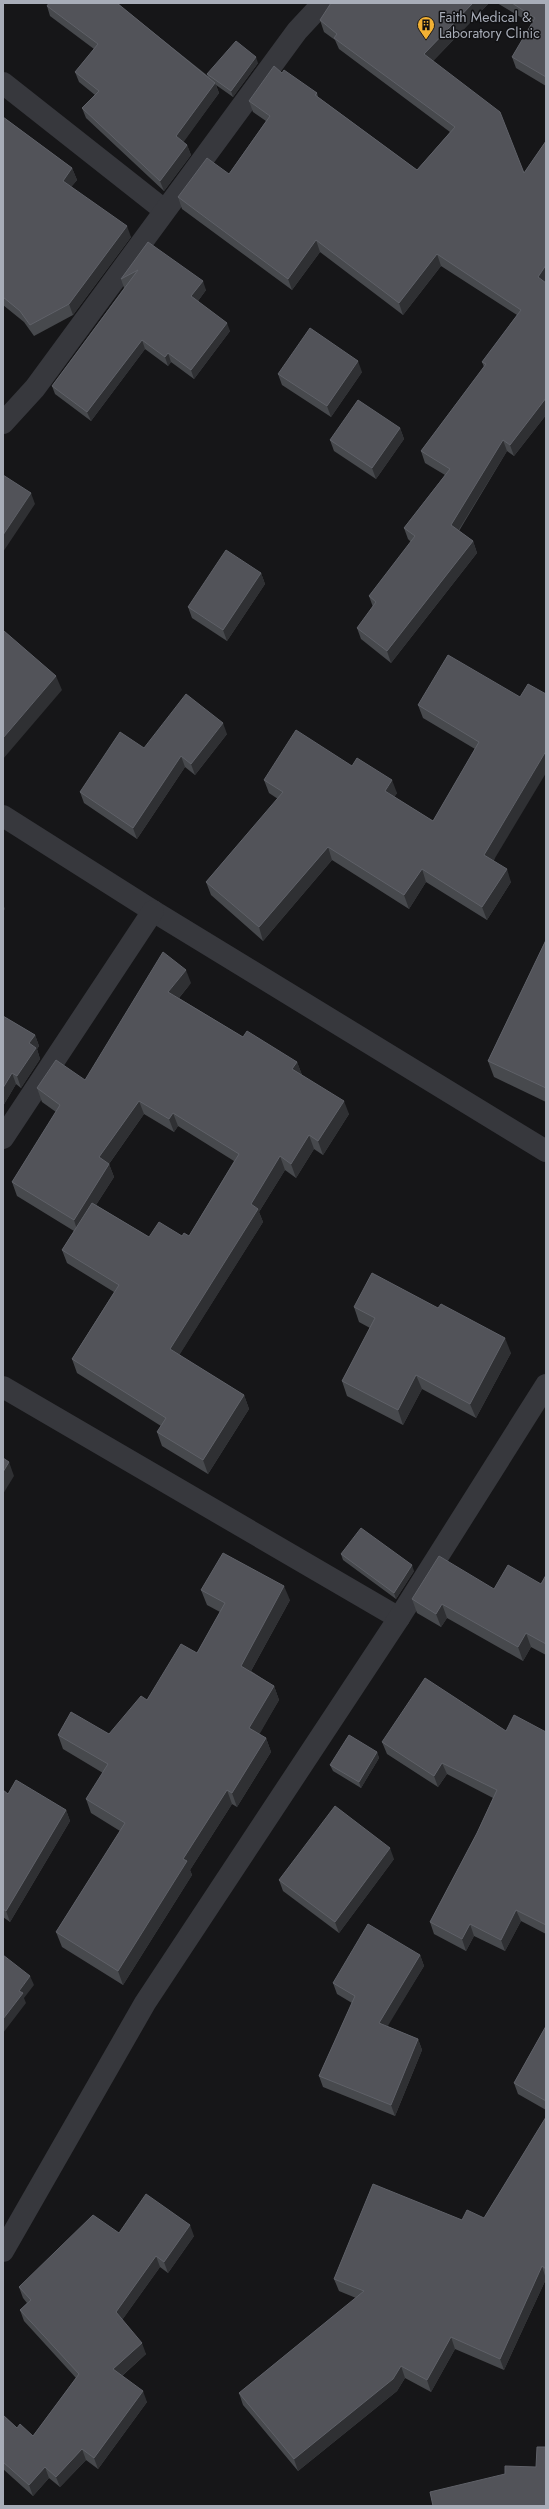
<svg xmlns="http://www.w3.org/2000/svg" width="549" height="2509" viewBox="0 0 549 2509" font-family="Jost,sans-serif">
<rect width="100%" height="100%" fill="#161618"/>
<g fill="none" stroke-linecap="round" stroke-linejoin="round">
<!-- street -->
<g stroke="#37383d" stroke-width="22">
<path d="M3,83L164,210"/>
<path d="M3,423L35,388L297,31L323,3"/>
<path d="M3,816L153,911L546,1151"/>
<path d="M3,1138L153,911"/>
<path d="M3,1387L399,1618"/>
<path d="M3,2251L145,2003L399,1618L546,1385"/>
</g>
</g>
<!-- wall -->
<g fill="#47494d" fill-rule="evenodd">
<path d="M331,3H489L433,61L524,173L546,141V415L514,456L507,451L459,531L473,541L477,553L391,663L361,639L357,628L373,607L369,596L411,542L408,539L404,528L445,475L425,463L421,451L484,367L482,362L517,315L441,266L403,315L320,252L292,290L182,209L178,197L229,174L266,121L253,112L249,101L282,73L317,93L318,97L417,170L450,132L339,49L335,40L324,32L320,20Z"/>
<path d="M497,3H546V86L516,68L512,57L532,24Z"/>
<path d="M119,5L208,76L207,74L258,63L233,97L216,85L219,93L183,142L187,145L191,155L164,191L86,118L82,108L95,95L79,82L75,72L94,49L50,16L47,6Z"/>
<path d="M3,117L72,168L77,180L71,187L131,237L73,315L34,336L24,322L3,305Z"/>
<path d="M148,242L206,290L198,301L230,331L194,379L171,362L168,366L145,349L91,421L55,394L52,386L124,288L121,279Z"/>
<path d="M362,372L331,417L282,385L278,374Z"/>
<path d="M400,428L404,439L376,479L334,451L330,440Z"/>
<path d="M261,573L265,584L227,641L192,618L188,607Z"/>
<path d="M520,697L494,861L511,882L487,920L426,882L409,909L332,860L263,941L211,895L206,882L278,799L269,793L264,780L352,766L397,793L394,797L433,821L475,749L423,718L418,705Z"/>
<path d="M227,734L195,775L185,767L137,839L84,803L80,792L144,748Z"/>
<path d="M546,940V1102L494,1077L488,1061Z"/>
<path d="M191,983L179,998L243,1037L297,1062L302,1075L349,1114L323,1155L314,1149L296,1178L285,1170L259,1212L263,1222L179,1355L244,1395L249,1409L208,1474L162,1446L157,1432L161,1426L77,1373L72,1359L114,1292L67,1263L62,1250L74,1231L17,1196L12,1182L56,1112L42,1102L37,1088L85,1080ZM144,1114L174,1132L178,1126L234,1161L189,1236L149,1237L96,1205L114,1177L109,1164Z"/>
<path d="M3,1016L35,1035L39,1046L37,1049L40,1059L21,1088L16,1084L3,1106Z"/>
<path d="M354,1307L438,1308L511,1353L476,1418L422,1389L403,1425L347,1396L342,1381L370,1328L359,1322Z"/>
<path d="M341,1554L414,1571L396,1599L343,1560Z"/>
<path d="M546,1575V1655L531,1647L523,1661L447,1618L441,1627L417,1613L412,1599L541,1584Z"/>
<path d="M201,1590L290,1600L251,1671L274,1686L279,1700L259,1734L266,1738L271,1752L237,1807L232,1804L190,1870L192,1875L123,1985L62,1947L56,1932L120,1831L91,1813L86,1799L103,1773L63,1749L58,1735L109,1734L147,1700L197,1653L220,1612L207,1605Z"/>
<path d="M506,1731L546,1732V1934L521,1921L505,1951L474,1936L466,1951L434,1934L430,1922L477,1833L493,1798L447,1774L438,1787L387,1754L382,1742Z"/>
<path d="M377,1752L379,1758L361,1788L333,1771L330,1765Z"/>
<path d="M3,1790L8,1794L66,1810L70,1821L10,1922L3,1917Z"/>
<path d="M394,1859L339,1933L283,1891L279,1880Z"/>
<path d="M420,1955L424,1966L387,2026L418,2039L422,2050L395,2116L323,2087L319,2076L352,2003L337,1994L333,1983Z"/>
<path d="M546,2026V2110L518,2094L514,2083Z"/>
<path d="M546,2117V2279L504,2370L455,2349L431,2392L405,2378L397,2391L298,2471L243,2405L239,2393L356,2298L339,2291L334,2279L462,2220L484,2218Z"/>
<path d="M119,2233L194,2236L168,2273L160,2267L122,2320L146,2354L122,2376L147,2402L98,2469L86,2460L60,2487L49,2478L33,2496L3,2469V2415L17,2428L33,2436L76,2378L24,2321L20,2310L27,2303L23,2298L19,2287Z"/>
</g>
<!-- shaded-wall -->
<g fill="#2f3033">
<path d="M473,3H489L428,66L424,54Z"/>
<path d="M256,57L258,63L233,97L231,91Z"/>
<path d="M215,83L219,93L180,147L176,136Z"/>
<path d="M187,145L191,155L164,191L160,181Z"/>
<path d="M72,168L77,180L67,192L63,181Z"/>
<path d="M127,226L131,237L73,315L69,304Z"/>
<path d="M316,240L320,252L292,290L288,279Z"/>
<path d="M437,254L441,266L403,315L399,303Z"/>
<path d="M546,265V283L538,277Z"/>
<path d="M203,281L206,290L195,305L191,296Z"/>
<path d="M227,323L230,331L194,379L191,370Z"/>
<path d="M142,340L145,349L91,421L87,412Z"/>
<path d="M168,353L171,362L168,366L165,357Z"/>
<path d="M358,361L362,372L331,417L327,406Z"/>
<path d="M546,398V415L514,456L510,445Z"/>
<path d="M400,428L404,439L376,479L372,468Z"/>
<path d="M503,440L507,451L455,536L451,525Z"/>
<path d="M31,493L35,504L3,552V535Z"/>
<path d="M473,541L477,553L391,663L387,651Z"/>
<path d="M261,573L265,584L227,641L223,630Z"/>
<path d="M56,676L62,690L3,759V738Z"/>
<path d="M223,723L227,734L195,775L191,764Z"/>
<path d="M546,751V773L489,868L484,855Z"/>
<path d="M181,756L185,767L137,839L133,828Z"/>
<path d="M392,780L397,793L390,804L385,791Z"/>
<path d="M328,847L332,860L263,941L259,927Z"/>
<path d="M422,869L426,882L409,909L404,895Z"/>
<path d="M507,869L511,882L487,920L482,907Z"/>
<path d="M3,904L5,909L3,912Z"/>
<path d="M186,970L191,983L173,1005L168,992Z"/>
<path d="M35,1035L39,1046L37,1049L40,1059L21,1088L17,1076L29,1043Z"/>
<path d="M297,1062L302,1075L292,1069Z"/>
<path d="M12,1073L16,1084L3,1106V1088Z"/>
<path d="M139,1101L144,1114L104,1171L99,1157Z"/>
<path d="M344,1101L349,1114L323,1155L318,1141Z"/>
<path d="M173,1113L178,1126L174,1132L169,1119Z"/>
<path d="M309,1135L314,1149L296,1178L291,1164Z"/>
<path d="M280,1156L285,1170L259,1212L263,1222L175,1362L170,1349L251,1204Z"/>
<path d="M109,1164L114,1177L78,1233L74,1220Z"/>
<path d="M505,1338L511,1353L476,1418L470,1404Z"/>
<path d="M416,1375L422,1389L403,1425L398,1410Z"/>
<path d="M244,1395L249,1409L208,1474L203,1460Z"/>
<path d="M9,1462L14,1476L3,1494V1472Z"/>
<path d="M412,1565L414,1571L396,1599L394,1593Z"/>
<path d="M284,1586L290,1600L246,1680L241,1666Z"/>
<path d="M442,1604L447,1618L441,1627L436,1614Z"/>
<path d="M526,1633L531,1647L523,1661L518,1647Z"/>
<path d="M274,1686L279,1700L255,1742L249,1728Z"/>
<path d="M266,1738L271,1752L237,1807L232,1793Z"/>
<path d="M377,1752L379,1758L361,1788L359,1782Z"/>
<path d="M442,1763L447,1774L438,1787L434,1776Z"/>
<path d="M227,1790L232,1804L190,1870L192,1875L123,1985L118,1971L183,1859Z"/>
<path d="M66,1810L70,1821L10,1922L6,1911Z"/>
<path d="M390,1848L394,1859L339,1933L335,1922Z"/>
<path d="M516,1910L521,1921L505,1951L501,1940Z"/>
<path d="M470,1924L474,1936L466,1951L462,1939Z"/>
<path d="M420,1955L424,1966L383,2034L379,2023Z"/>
<path d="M30,1976L34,1985L24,1998L26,2003L3,2033V2019L19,1991Z"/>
<path d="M418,2039L422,2050L395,2116L391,2105Z"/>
<path d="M190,2225L194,2236L168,2273L164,2262Z"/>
<path d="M156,2256L160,2267L120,2323L116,2312Z"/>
<path d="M542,2266L546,2279L504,2370L500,2359Z"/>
<path d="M451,2337L455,2349L431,2392L427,2380Z"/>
<path d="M142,2343L146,2354L117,2380L113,2369Z"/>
<path d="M401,2366L405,2378L397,2391L298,2471L294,2459Z"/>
<path d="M143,2391L147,2402L98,2469L94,2458Z"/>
<path d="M82,2449L86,2460L60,2487L56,2477Z"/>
<path d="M45,2467L49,2478L33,2496L29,2485Z"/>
</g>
<!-- building -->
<g fill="#525359" stroke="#5f6168">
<path d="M49,3H117L215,83L176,136L187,145L160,181L82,108L99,91L75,72L98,44L47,6Z"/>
<path d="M331,3H473L424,54L500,112L524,173L546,141V265L538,277L546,283V398L510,445L503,440L451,525L473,541L387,651L357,628L376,602L369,596L415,536L404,528L450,469L421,451L486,364L482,362L521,310L437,254L399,303L316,240L288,279L178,197L207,158L229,174L270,116L249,101L274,66L282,73L284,70L317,93L315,95L417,170L455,127L334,38L337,34L320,20Z"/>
<path d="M512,3H546V77L512,57L535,18Z"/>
<path d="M236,41L256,57L231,91L207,74Z"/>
<path d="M3,117L72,168L63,181L127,226L69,304L30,325L20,311L3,297Z"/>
<path d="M148,242L203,281L191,296L227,323L191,370L168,353L165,357L142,340L87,412L52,386L138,270L121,279Z"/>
<path d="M310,328L358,361L327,406L278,374Z"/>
<path d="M358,400L400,428L372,468L330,440Z"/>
<path d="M3,475L31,493L3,535Z"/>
<path d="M226,550L261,573L223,630L188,607Z"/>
<path d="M4,631L56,676L3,738V632Z"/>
<path d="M448,655L520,697L528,684L546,694V751L484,855L507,869L482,907L422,869L404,895L328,847L259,927L206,882L283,792L264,780L296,730L352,766L357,758L392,780L385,791L433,821L479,742L418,705Z"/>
<path d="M186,694L223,723L191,764L181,756L133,828L80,792L120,732L144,748Z"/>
<path d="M546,940V1088L488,1061Z"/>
<path d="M163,952L186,970L168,992L243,1037L247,1031L297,1062L292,1069L344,1101L318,1141L309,1135L291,1164L280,1156L251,1204L258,1209L170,1349L244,1395L203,1460L157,1432L166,1418L72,1359L119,1285L62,1250L92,1203L149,1237L159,1222L182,1236L184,1233L189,1236L239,1154L173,1113L169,1119L139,1101L99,1157L109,1164L74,1220L12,1182L60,1105L37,1088L56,1060L85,1080Z"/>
<path d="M3,1016L35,1035L29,1043L36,1048L17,1076L12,1073L3,1088Z"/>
<path d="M372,1273L438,1308L441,1304L505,1338L470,1404L416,1375L398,1410L342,1381L375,1318L354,1307Z"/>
<path d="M3,1458L9,1462L3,1472Z"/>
<path d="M361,1528L412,1565L394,1593L341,1554Z"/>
<path d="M223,1553L284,1586L241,1666L274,1686L249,1728L266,1738L232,1793L227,1790L183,1859L187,1861L118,1971L56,1932L125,1823L86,1799L108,1764L58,1735L71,1712L109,1734L141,1696L147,1700L181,1644L197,1653L225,1603L201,1590Z"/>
<path d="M439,1556L494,1589L508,1565L541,1584L546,1575V1644L526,1633L518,1647L442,1604L436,1614L412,1599Z"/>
<path d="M425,1678L506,1731L514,1715L546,1732V1925L516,1910L501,1940L470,1924L462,1939L430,1922L477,1833L497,1790L442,1763L434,1776L382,1742Z"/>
<path d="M349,1735L377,1752L359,1782L330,1765Z"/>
<path d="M16,1780L66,1810L6,1911L3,1909V1790L8,1794Z"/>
<path d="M335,1806L390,1848L335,1922L279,1880Z"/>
<path d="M368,1924L420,1955L379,2023L418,2039L391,2105L319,2076L355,1996L333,1983Z"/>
<path d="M3,1955L30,1976L19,1991L23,1993L3,2019Z"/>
<path d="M546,2026V2101L514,2083Z"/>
<path d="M546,2117V2269L542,2266L500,2359L451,2337L427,2380L401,2366L393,2379L294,2459L239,2393L364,2291L334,2279L373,2184L462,2220L467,2210L484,2218Z"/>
<path d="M146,2194L190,2225L164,2262L156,2256L116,2312L142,2343L113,2369L143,2391L94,2458L82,2449L56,2477L45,2467L29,2485L3,2462V2415L17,2428L20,2424L33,2436L79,2374L20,2310L31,2300L19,2287L93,2215L119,2233Z"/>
<path d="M537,2447H546V2506H433L430,2492L505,2474V2466L536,2467Z"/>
</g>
<!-- icons -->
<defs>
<symbol id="building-pin" viewBox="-11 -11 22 30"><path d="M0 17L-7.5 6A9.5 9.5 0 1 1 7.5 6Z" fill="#f2b134" stroke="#111113"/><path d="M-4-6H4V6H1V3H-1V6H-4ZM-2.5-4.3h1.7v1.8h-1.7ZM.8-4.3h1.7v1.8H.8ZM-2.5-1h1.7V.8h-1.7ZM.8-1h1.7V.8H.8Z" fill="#111"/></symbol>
</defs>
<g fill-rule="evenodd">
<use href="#building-pin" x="416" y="15" width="20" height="27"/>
</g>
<g text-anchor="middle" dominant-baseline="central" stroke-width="3" stroke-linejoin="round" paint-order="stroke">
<!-- poi labels -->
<g font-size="14" fill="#a8adb8" stroke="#111113" text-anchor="start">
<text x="439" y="17">Faith Medical &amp;<tspan x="439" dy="16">Laboratory Clinic</tspan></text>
</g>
</g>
<!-- border -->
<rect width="549" height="2509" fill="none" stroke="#a8adb8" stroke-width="8"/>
</svg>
